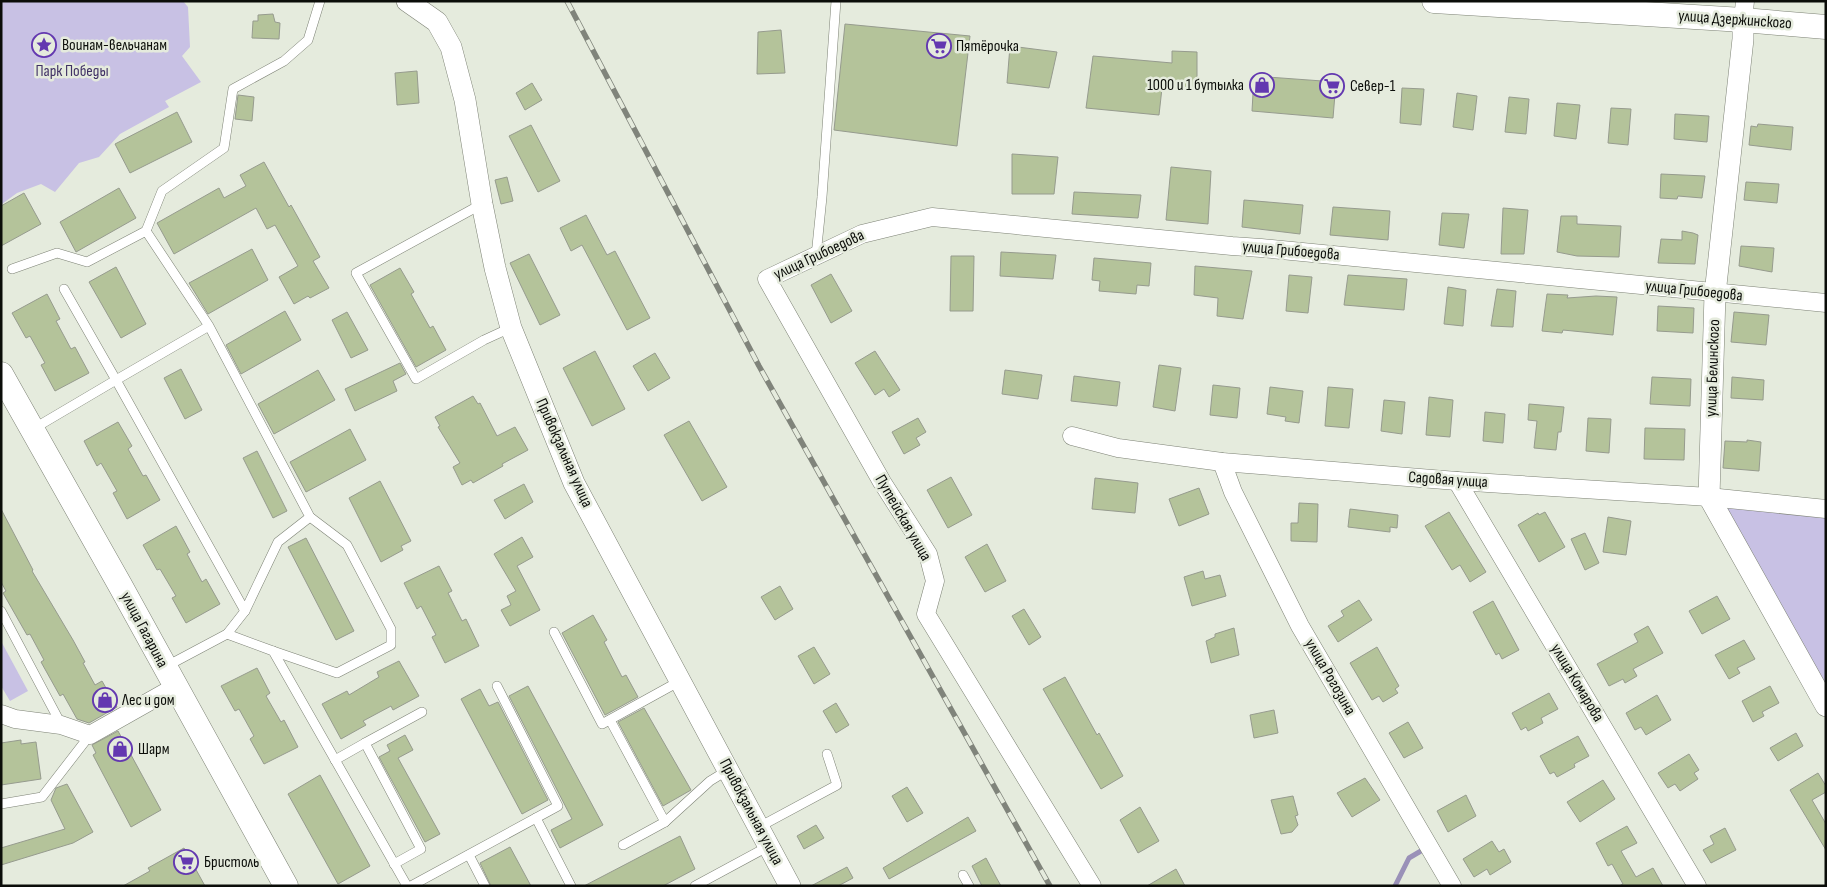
<svg xmlns="http://www.w3.org/2000/svg" width="1827" height="887" viewBox="0 0 1827 887" font-family="'Sofia Sans Condensed',sans-serif">
<rect width="100%" height="100%" fill="#e5ebdd"/>
<!-- green -->
<g fill="#c8c1e4">
<path d="M1,1H183L188,7L190,47L182,56L201,82L165,101L169,107L120,134L99,157L79,163L55,192L41,184L17,193L2,204Z"/>
<path d="M1720,504L1826,516V691Z"/>
<path d="M1,641L28,691L10,701L1,686Z"/>
</g>
<g fill="none" stroke-linecap="round" stroke-linejoin="round">
<!-- stream -->
<path stroke="#9a91b8" stroke-width="5" d="M1395,886L1409,858L1426,848"/>
</g>
<!-- building -->
<g fill="#b4c39a" stroke="#969b8e">
<path d="M273,14L275,22L280,23L279,39L252,38L253,21H258V15Z"/>
<path d="M845,24L970,36L957,146L834,130Z"/>
<path d="M781,30L785,73L757,74L758,32Z"/>
<path d="M1010,46L1057,52L1049,88L1007,83Z"/>
<path d="M1172,51L1197,52V88H1162L1159,115L1086,108L1093,56L1172,63Z"/>
<path d="M417,71L419,103L397,105L395,73Z"/>
<path d="M1254,76L1336,82L1333,118L1252,111Z"/>
<path d="M532,83L542,100L525,110L516,93Z"/>
<path d="M1402,88L1424,89L1421,125L1400,123Z"/>
<path d="M1457,93L1477,96L1473,130L1453,127Z"/>
<path d="M238,95L254,97L252,121L235,119Z"/>
<path d="M1509,97L1529,99L1526,134L1505,132Z"/>
<path d="M1557,103L1580,105L1576,139L1554,136Z"/>
<path d="M1611,108L1631,109L1628,145L1608,143Z"/>
<path d="M177,112L192,142L130,173L115,144Z"/>
<path d="M1675,114L1709,116L1707,142L1674,139Z"/>
<path d="M1758,124L1793,127L1791,150L1749,145L1751,126L1757,127Z"/>
<path d="M531,125L560,181L538,192L509,136Z"/>
<path d="M1012,154L1058,157L1054,194H1012Z"/>
<path d="M264,162L289,207L291,205L320,257L313,261L329,288L310,298L308,296L294,304L279,277L298,266L275,225L267,229L256,208L174,254L157,223L219,188L224,198L246,186L240,175Z"/>
<path d="M1171,167L1211,171L1208,224L1166,220Z"/>
<path d="M1661,174L1705,176L1702,198L1678,196L1677,199L1660,198Z"/>
<path d="M507,177L513,201L501,204L495,180Z"/>
<path d="M1746,182L1779,184L1777,203L1744,200Z"/>
<path d="M119,188L136,218L76,252L60,222Z"/>
<path d="M1074,192L1141,195L1138,218L1072,214Z"/>
<path d="M24,193L41,224L1,246V206Z"/>
<path d="M1244,200L1303,205L1300,234L1242,227Z"/>
<path d="M1333,207L1390,211L1388,240L1330,235Z"/>
<path d="M1503,208L1528,210L1524,254H1501Z"/>
<path d="M1442,213L1469,214L1464,248L1439,245Z"/>
<path d="M586,215L607,255L615,251L650,318L627,330L582,245L571,251L560,228Z"/>
<path d="M1561,216H1577V224L1621,226L1619,257L1577,256L1557,252Z"/>
<path d="M1682,231L1693,233L1698,235L1695,264L1658,263L1661,239L1682,240Z"/>
<path d="M1741,246L1774,248L1772,272L1739,266Z"/>
<path d="M252,249L268,280L208,314L189,283Z"/>
<path d="M1001,252L1056,255L1053,279L1000,276Z"/>
<path d="M529,254L560,315L540,325L510,263Z"/>
<path d="M951,256H974L973,311H950Z"/>
<path d="M1094,258L1151,263L1149,286L1137,285L1136,294L1099,291L1100,281L1092,280Z"/>
<path d="M1195,266L1252,271L1243,319L1217,316L1218,298L1194,295Z"/>
<path d="M116,267L146,324L121,338L89,282Z"/>
<path d="M400,268L414,292L411,294L430,328L433,326L446,350L416,367L370,285Z"/>
<path d="M831,274L852,311L831,323L811,285Z"/>
<path d="M1289,275L1312,277L1308,313L1286,311Z"/>
<path d="M1348,275L1407,279L1404,310L1344,305Z"/>
<path d="M1448,287L1466,290L1463,326L1444,324Z"/>
<path d="M1497,289L1516,291L1513,327L1491,326Z"/>
<path d="M47,294L60,319L56,321L71,349L75,347L89,373L55,391L41,365L45,363L30,336L26,338L12,313Z"/>
<path d="M1547,294L1568,295L1567,298L1596,296L1617,297L1613,335L1563,330L1562,333L1542,331Z"/>
<path d="M1658,306L1694,308L1693,333L1657,331Z"/>
<path d="M285,311L301,340L241,374L226,345Z"/>
<path d="M347,312L368,350L351,358L332,320Z"/>
<path d="M1734,312L1769,315L1766,345L1731,342Z"/>
<path d="M595,351L625,409L592,426L563,368Z"/>
<path d="M875,351L900,390L889,397L884,389L875,395L855,363Z"/>
<path d="M655,353L670,378L648,391L633,366Z"/>
<path d="M400,363L406,374L393,381L397,391L355,411L345,389Z"/>
<path d="M1159,365L1181,368L1175,411L1153,407Z"/>
<path d="M181,369L202,410L185,419L164,378Z"/>
<path d="M318,370L335,400L274,434L258,404Z"/>
<path d="M1005,370L1042,375L1038,399L1002,394Z"/>
<path d="M1074,376L1120,382L1117,406L1071,401Z"/>
<path d="M1652,377L1691,379L1690,406L1650,404Z"/>
<path d="M1732,377L1764,380L1763,400L1731,398Z"/>
<path d="M1213,385L1240,388L1237,418L1210,415Z"/>
<path d="M1270,387L1303,391L1299,423L1285,421L1286,417L1267,414Z"/>
<path d="M1328,387L1353,389L1349,428L1325,426Z"/>
<path d="M473,396L478,404L480,403L497,436L515,427L528,450L502,464L503,466L473,483L471,480L462,485L453,467L460,463L438,427L440,426L435,417Z"/>
<path d="M1429,397L1453,400L1450,437L1426,435Z"/>
<path d="M1384,400L1405,402L1402,434L1381,431Z"/>
<path d="M1529,404L1564,407L1561,432H1558L1556,450L1534,448L1537,421L1528,420Z"/>
<path d="M1485,412L1505,414L1503,443L1483,441Z"/>
<path d="M918,418L926,432L916,438L920,445L904,454L892,432Z"/>
<path d="M1588,418L1611,419L1609,453L1586,451Z"/>
<path d="M689,421L727,487L702,501L664,435Z"/>
<path d="M118,422L132,446L128,449L143,476L146,475L160,500L127,519L113,493L117,491L101,463L97,466L84,441Z"/>
<path d="M1645,428L1685,429L1684,460L1644,459Z"/>
<path d="M350,429L366,460L306,492L290,462Z"/>
<path d="M1747,440L1761,442L1759,471L1723,468L1725,441L1747,442Z"/>
<path d="M257,451L287,511L273,518L243,458Z"/>
<path d="M951,477L972,515L948,528L927,490Z"/>
<path d="M1095,478L1138,483L1135,513L1092,509Z"/>
<path d="M380,481L411,541L401,546L403,550L381,562L349,498Z"/>
<path d="M524,484L533,502L505,519L494,500Z"/>
<path d="M1199,488L1209,514L1179,526L1169,499Z"/>
<path d="M1299,503L1318,504L1317,542L1291,541V523H1298Z"/>
<path d="M1,509L33,570L32,571L73,640L85,662L83,663L95,685L102,681L117,707L89,723L77,719L63,694L60,696L41,662L44,660L30,634L27,635L3,593L6,591L1,582Z"/>
<path d="M1350,509L1398,515L1397,528L1390,527V532L1348,527Z"/>
<path d="M1449,512L1486,572L1470,582L1460,565L1452,570L1425,526Z"/>
<path d="M1545,512L1565,547L1539,562L1518,525L1538,513L1539,515Z"/>
<path d="M1608,517L1631,521L1626,555L1603,552Z"/>
<path d="M176,526L190,552L187,554L202,582L206,579L220,604L186,623L172,598L176,596L160,569L157,570L143,545Z"/>
<path d="M1585,533L1599,563L1585,570L1571,539Z"/>
<path d="M522,537L533,557L517,566L540,610L510,626L501,610L511,605L507,596L516,591L494,554Z"/>
<path d="M306,538L354,631L336,640L288,547Z"/>
<path d="M987,544L1006,581L985,592L965,557Z"/>
<path d="M439,566L452,591L448,593L462,621L466,619L479,646L445,663L432,637L436,635L421,606L417,609L404,583Z"/>
<path d="M1203,571L1205,579L1220,575L1226,596L1192,606L1184,577Z"/>
<path d="M780,586L793,609L775,620L761,597Z"/>
<path d="M1717,596L1730,619L1702,634L1689,611Z"/>
<path d="M1359,600L1372,620L1338,642L1328,626L1344,616L1341,611Z"/>
<path d="M1493,601L1519,650L1502,659L1499,653L1496,655L1473,612Z"/>
<path d="M1024,609L1041,637L1029,645L1012,616Z"/>
<path d="M593,615L607,640L604,642L622,677L626,675L638,697L605,715L562,633Z"/>
<path d="M1648,626L1663,653L1633,669L1637,676L1625,683L1623,679L1609,686L1597,664L1638,642L1634,634Z"/>
<path d="M1234,628L1239,655L1211,663L1206,641L1215,637V634Z"/>
<path d="M1744,640L1755,659L1737,668L1740,673L1729,679L1715,655Z"/>
<path d="M814,647L830,674L814,684L798,656Z"/>
<path d="M1377,647L1399,686L1395,689L1398,693L1383,702L1379,696L1372,700L1350,663Z"/>
<path d="M399,661L419,696L393,710L391,706L363,721L366,725L341,739L322,704L347,691L349,695L379,677L377,672Z"/>
<path d="M257,668L270,693L266,696L281,722L284,720L298,747L264,764L250,739L254,736L239,709L235,711L221,686Z"/>
<path d="M1065,677L1097,735L1099,733L1123,776L1101,789L1043,689Z"/>
<path d="M528,686L603,825L560,848L551,830L572,819L509,696Z"/>
<path d="M1770,686L1779,703L1762,712L1764,716L1753,722L1742,701Z"/>
<path d="M480,689L489,706L498,702L548,800L522,814L461,699Z"/>
<path d="M1549,693L1558,709L1541,718L1543,723L1528,731L1526,727L1521,730L1512,713Z"/>
<path d="M1657,695L1671,720L1646,735L1641,727L1635,730L1626,713Z"/>
<path d="M836,703L849,725L836,733L823,711Z"/>
<path d="M644,708L691,790L663,806L618,722Z"/>
<path d="M1274,710L1278,733L1254,738L1250,715Z"/>
<path d="M1408,722L1423,748L1404,758L1389,733Z"/>
<path d="M118,731L161,810L131,827L93,755L96,753L92,745Z"/>
<path d="M1796,733L1803,746L1778,761L1770,748Z"/>
<path d="M405,735L413,750L398,758L440,834L425,842L379,757L390,751L387,745Z"/>
<path d="M1578,736L1589,756L1574,764L1575,767L1557,777L1554,772L1550,774L1540,756Z"/>
<path d="M21,740V744L36,742L41,779L1,785V743Z"/>
<path d="M1689,754L1699,770L1694,773L1698,779L1680,791L1675,784L1668,788L1658,773Z"/>
<path d="M1818,773L1826,786V792L1812,800L1826,824V850L1790,790Z"/>
<path d="M320,775L370,866L338,884L288,794Z"/>
<path d="M1365,778L1380,800L1352,817L1337,793Z"/>
<path d="M1603,780L1615,799L1580,822L1567,802Z"/>
<path d="M67,784L93,832L73,843L1,865V848L65,829L51,800L56,788Z"/>
<path d="M907,787L923,813L907,822L892,796Z"/>
<path d="M1466,795L1476,816L1448,832L1437,811Z"/>
<path d="M1293,796L1298,815L1295,816L1298,825L1292,832L1281,834L1271,800Z"/>
<path d="M1140,807L1159,841L1138,853L1120,820Z"/>
<path d="M968,817L976,831L889,879L883,868Z"/>
<path d="M816,825L824,838L804,849L797,836Z"/>
<path d="M1627,826L1637,843L1621,851L1636,877L1653,868L1663,886H1619L1623,884L1612,864L1608,866L1596,843Z"/>
<path d="M1725,828L1736,850L1711,863L1703,850L1714,844L1710,836Z"/>
<path d="M680,836L695,869L663,886H584Z"/>
<path d="M1492,841L1499,852L1504,849L1511,862L1490,875L1487,869L1474,877L1463,859Z"/>
<path d="M510,847L531,886H491L480,863Z"/>
<path d="M184,848L205,886H123L150,871L148,868Z"/>
<path d="M986,858L996,877L1001,886H982L972,866Z"/>
<path d="M847,867L853,878L838,886H811Z"/>
<path d="M1176,869L1185,886H1147Z"/>
</g>
<g fill="none" stroke-linecap="round" stroke-linejoin="round">
<defs>
<g id="service">
<path d="M482,204L356,273L416,379L484,340L510,328"/>
<path d="M146,231L162,191L224,148L233,89L284,61L308,40L320,1"/>
<path d="M816,256L822,197L836,1"/>
<path d="M12,269L57,253L87,262L146,231L209,326L116,380L245,611L278,542L310,517L209,326"/>
<path d="M33,429L116,380L64,289"/>
<path d="M1,611L61,724"/>
<path d="M554,632L602,724L680,681"/>
<path d="M227,634L245,611"/>
<path d="M273,651L337,673L391,645V629L347,545L310,517"/>
<path d="M165,667L227,634L273,651L407,886"/>
<path d="M610,720L665,822L710,781L728,770"/>
<path d="M365,743L422,712"/>
<path d="M335,760L365,743L421,849L394,864"/>
<path d="M1,804L42,797L90,735"/>
<path d="M536,818L571,886"/>
<path d="M759,827L837,785L827,754"/>
<path d="M623,845L665,822"/>
<path d="M469,855L485,886"/>
<path d="M963,875L969,886"/>
<path d="M411,886L558,806L497,686"/>
<path d="M695,886L769,846"/>
</g>
<g id="minor">
<path d="M1743,20L1745,1"/>
<path d="M1072,436L1118,448L1222,462L1457,481L1709,497L1826,509"/>
<path d="M1222,462L1233,492L1300,626L1452,886"/>
<path d="M1457,481L1697,886"/>
<path d="M1,714L15,719L61,725L90,735L175,687"/>
<path d="M1092,886L926,614L935,581L928,554L882,482L767,279L862,234L932,217L1232,246L1261,248L1826,303"/>
</g>
<g id="tertiary">
<path d="M407,1L437,22L451,47L465,100L482,204L495,268L511,328L574,483L790,886"/>
<path d="M1743,20V39L1715,294L1709,497L1826,706"/>
</g>
<g id="secondary">
<path d="M1434,1L1743,20L1826,27"/>
<path d="M1,374L120,585L286,886"/>
</g>
</defs>
<!-- service casing -->
<use href="#service" stroke="#7d8275" stroke-width="10"/>
<!-- minor casing -->
<use href="#minor" stroke="#7d8275" stroke-width="19"/>
<!-- tertiary casing -->
<use href="#tertiary" stroke="#7d8275" stroke-width="22"/>
<!-- secondary casing -->
<use href="#secondary" stroke="#7d8275" stroke-width="25"/>
<!-- service -->
<use href="#service" stroke="#fff" stroke-width="9"/>
<!-- minor -->
<use href="#minor" stroke="#fff" stroke-width="18"/>
<!-- tertiary -->
<use href="#tertiary" stroke="#fff" stroke-width="21"/>
<!-- secondary -->
<use href="#secondary" stroke="#fff" stroke-width="24"/>
<defs>
<path id="rail" d="M567,1L759,366L1050,886"/>
</defs>
<!-- rail casing -->
<use href="#rail" stroke="#80847b" stroke-width="5.5"/>
<!-- rail -->
<use href="#rail" stroke="#e5ebdd" stroke-width="4" stroke-dasharray="11" stroke-linecap="butt"/>
</g>
<!-- icons -->
<defs>
<symbol id="sight-ring" viewBox="-11 -11 22 22"><circle r="9.5" fill="#e5ebdd" stroke="#6338b0" stroke-width="1.5"/><path d="M0-6L1.8-2.2L6-1.7L2.9 1.2L3.7 5.4L0 3.3L-3.7 5.4L-2.9 1.2L-6-1.7L-1.8-2.2Z" fill="#6338b0"/></symbol>
<symbol id="supermarket-ring" viewBox="-11 -11 22 22"><circle r="9.5" fill="#e5ebdd" stroke="#6338b0" stroke-width="1.5"/><path d="M-6-5.5h2.5l.6 2H6L4.5 2H-2.5L-4.4-4H-6ZM-1.5 3.2a1.3 1.3 0 1 0 .1 0ZM3 3.2a1.3 1.3 0 1 0 .1 0Z" fill="#6338b0"/></symbol>
<symbol id="shop-ring" viewBox="-11 -11 22 22"><circle r="9.5" fill="#e5ebdd" stroke="#6338b0" stroke-width="1.5"/><path d="M-5-2.5h2.3a2.7 3.5 0 0 1 5.4 0H5L5.5 6h-11ZM-1.5-2.5h3a1.5 2.3 0 0 0-3 0Z" fill="#6338b0"/></symbol>
</defs>
<g fill-rule="evenodd">
<use href="#sight-ring" x="30" y="31" width="28" height="28"/>
<use href="#supermarket-ring" x="925" y="32" width="28" height="28"/>
<use href="#shop-ring" x="1248" y="71" width="28" height="28"/>
<use href="#supermarket-ring" x="1318" y="72" width="28" height="28"/>
<use href="#shop-ring" x="91" y="686" width="28" height="28"/>
<use href="#shop-ring" x="106" y="735" width="28" height="28"/>
<use href="#supermarket-ring" x="172" y="848" width="28" height="28"/>
</g>
<g text-anchor="middle" dominant-baseline="central" stroke-width="5" stroke-linejoin="round" paint-order="stroke">
<!-- street labels -->
<g font-size="16" fill="#0b0d09" stroke="#e5ebdd">
<text transform="translate(1735 20) rotate(4)">улица Дзержинского</text>
<text transform="translate(1291 251) rotate(5)">улица Грибоедова</text>
<text transform="translate(819 255) rotate(-25)">улица Грибоедова</text>
<text transform="translate(1694 291) rotate(6)">улица Грибоедова</text>
<text transform="translate(1713 368) rotate(-88)">улица Белинского</text>
<text transform="translate(564 453) rotate(66)">Привокзальная улица</text>
<text transform="translate(1448 480) rotate(4)">Садовая улица</text>
<text transform="translate(903 518) rotate(60)">Путейская улица</text>
<text transform="translate(144 630) rotate(62)">улица Гагарина</text>
<text transform="translate(1330 677) rotate(60)">улица Рогозина</text>
<text transform="translate(1577 683) rotate(59)">улица Комарова</text>
<text transform="translate(751 812) rotate(62)">Привокзальная улица</text>
</g>
<!-- poi labels -->
<g font-size="16" fill="#0b0d09" stroke="#e5ebdd" text-anchor="start">
<text x="62" y="45">Воинам-вельчанам</text>
<text x="956" y="46">Пятёрочка</text>
<text x="1244" y="85" text-anchor="end">1000 и 1 бутылка</text>
<text x="1350" y="86">Север-1</text>
<text x="122" y="700">Лес и дом</text>
<text x="138" y="749">Шарм</text>
<text x="204" y="862">Бристоль</text>
</g>
<!-- park labels -->
<g font-size="16" fill="#403165" stroke="#e5ebdd">
<text x="72" y="71">Парк Победы</text>
</g>
</g>
<!-- border -->
<rect width="1827" height="887" fill="none" stroke="#0b0d09" stroke-width="5"/>
</svg>
